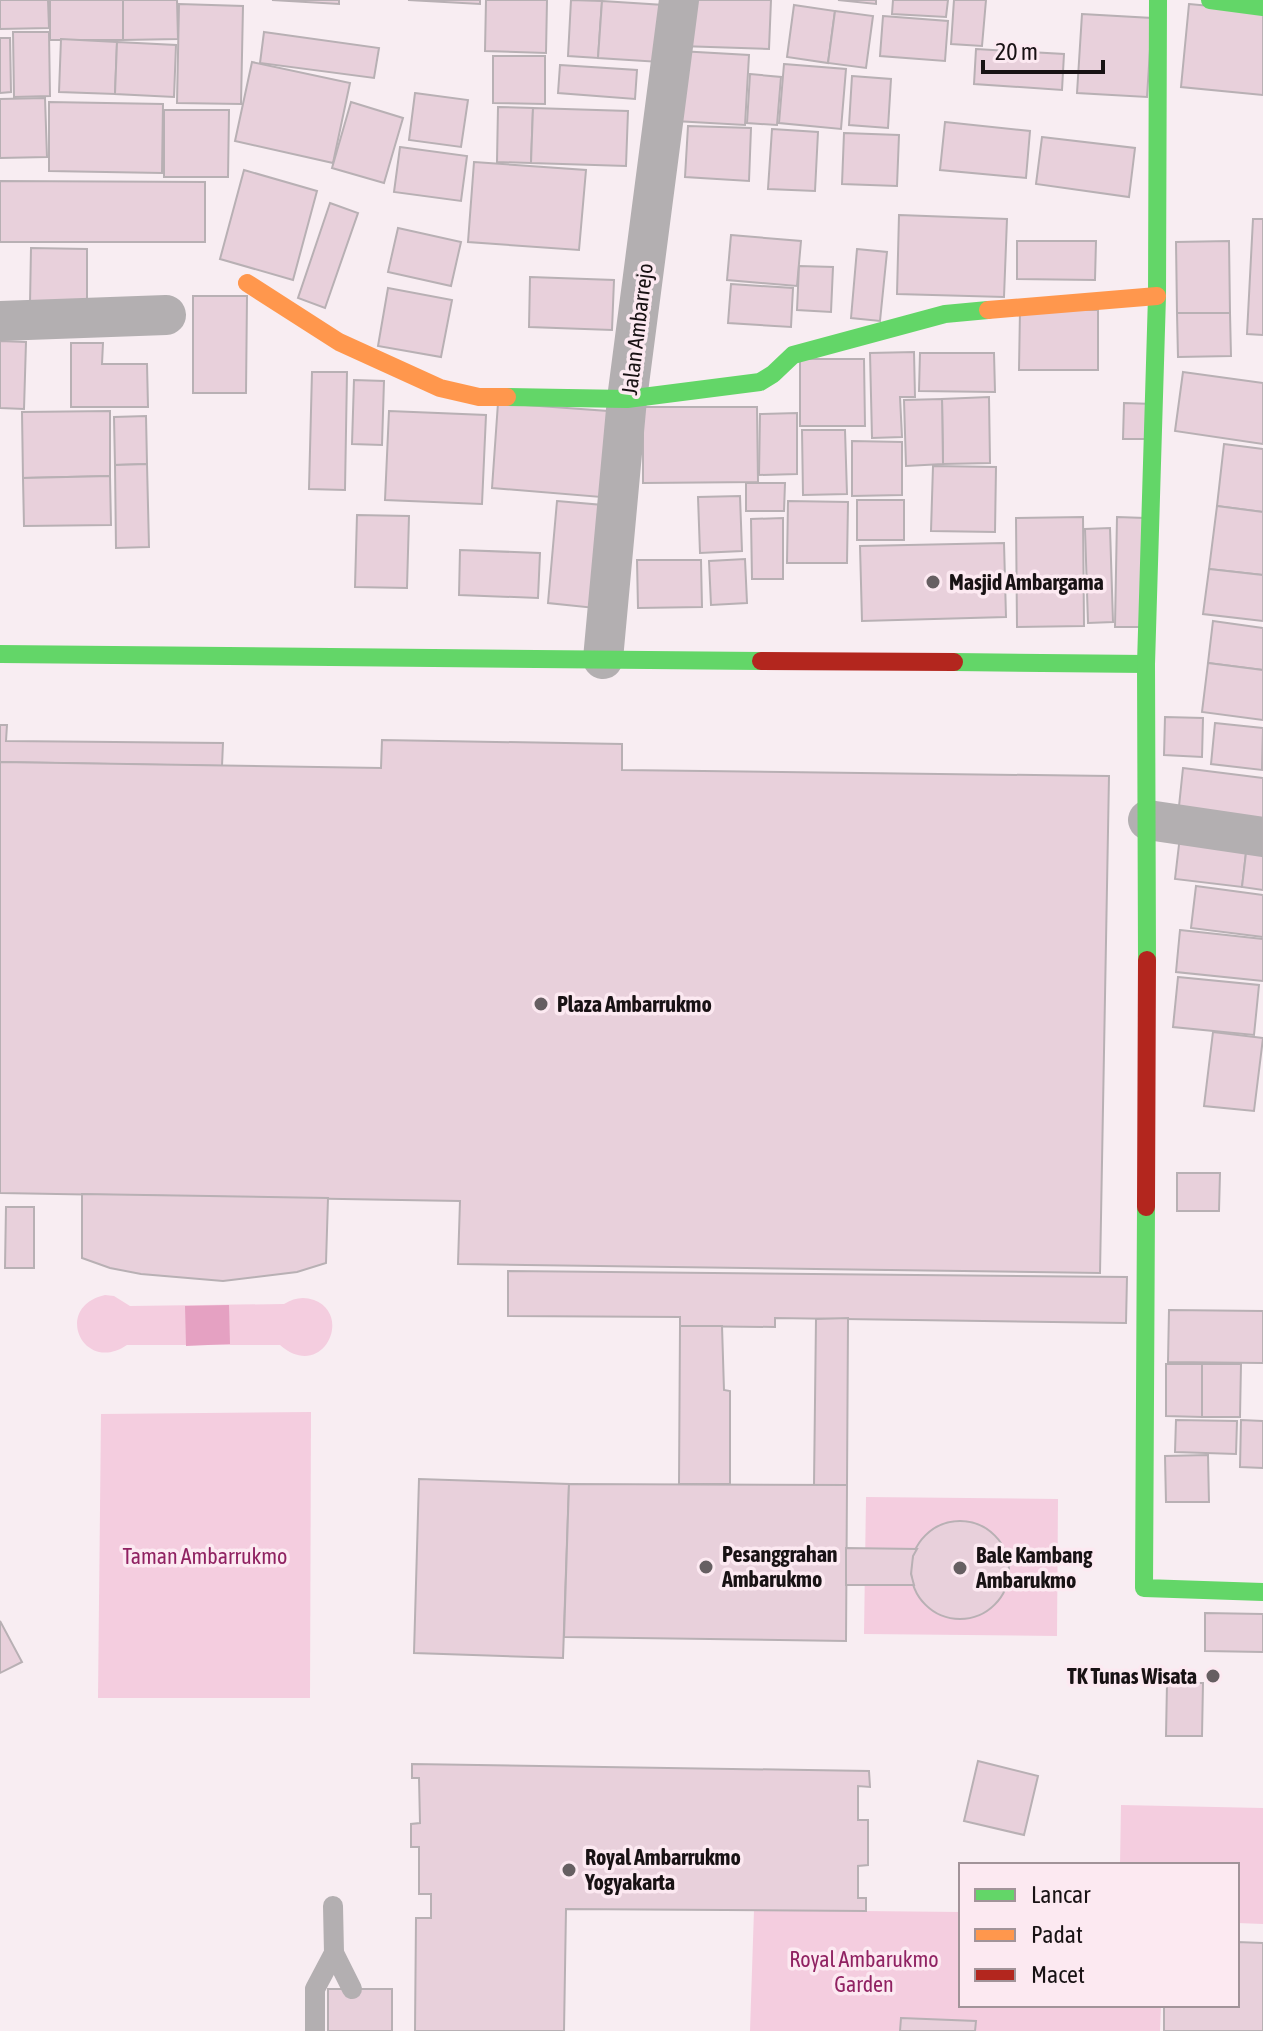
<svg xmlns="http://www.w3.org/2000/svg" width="1263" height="2031" viewBox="0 0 1263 2031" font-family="'Asap Condensed',sans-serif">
<rect width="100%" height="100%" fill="#f8edf2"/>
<!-- green -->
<g fill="#f4cddf">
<path d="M105,1295L114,1296L130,1306L284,1304C294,1298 303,1296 314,1300C354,1315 322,1382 280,1345H127C83,1375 52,1307 105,1295Z"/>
<path d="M311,1412L310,1698H98L101,1414Z"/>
<path d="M866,1497L1058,1499L1057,1636L864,1634Z"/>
<path d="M1121,1805L1263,1808V1924L1237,1923V1865H1120Z"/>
<path d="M754,1910L961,1912V2005H1161L1160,2031H750Z"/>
</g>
<!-- water -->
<path fill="#e5a1c2" d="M229,1305L230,1344L186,1346L185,1306Z"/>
<!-- building -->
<g fill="#e8d0db" stroke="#b8b0b4" stroke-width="2">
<path d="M0,0H48L49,28L0,29Z"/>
<rect x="50" y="0" width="73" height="40"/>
<path d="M123,0H177L178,39L123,40Z"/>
<path d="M272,0H339V4Z"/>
<path d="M408,0H480V4Z"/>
<path d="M486,0H547L546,53L485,51Z"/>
<path d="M571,0L602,1L598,58L568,56Z"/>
<path d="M681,0H771L769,49L680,46Z"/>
<path d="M838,0H876V4Z"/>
<path d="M893,0H948L946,17L892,14Z"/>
<path d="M954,0H986L982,46L951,44Z"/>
<path d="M602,1L664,5L660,62L598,58Z"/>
<path d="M179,4L243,6L241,104L177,103Z"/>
<path d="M1189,4L1263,11V95L1181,87Z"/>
<path d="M794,5L835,11L828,63L787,57Z"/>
<path d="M835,11L873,16L866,68L828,63Z"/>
<path d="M1082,14L1152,18L1147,97L1077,93Z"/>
<path d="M883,16L948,21L945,61L880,56Z"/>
<path d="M13,32H49L50,96L14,97Z"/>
<path d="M264,32L379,48L374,78L260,63Z"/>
<path d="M0,38H10L11,92L0,93Z"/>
<path d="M61,39L117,42L115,94L59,92Z"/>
<path d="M117,42L176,45L174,97L115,94Z"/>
<path d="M976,49L1064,54L1062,90L974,84Z"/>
<path d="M679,51L749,55L745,125L675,121Z"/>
<path d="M493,56H545V104L493,103Z"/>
<path d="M252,62L350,83L333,163L235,141Z"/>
<path d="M784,64L846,69L841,129L779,123Z"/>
<path d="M560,65L637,70L635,99L558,93Z"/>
<path d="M750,74L781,77L777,125L747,123Z"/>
<path d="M852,76L891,79L888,128L849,125Z"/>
<path d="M415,93L468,100L461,147L409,140Z"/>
<path d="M45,98L47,157L0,158V99Z"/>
<path d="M49,102L163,104L162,173L49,171Z"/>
<path d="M351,102L403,118L384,183L332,168Z"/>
<path d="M498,107L533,108L531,163L497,162Z"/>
<path d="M533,108L628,111L626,166L531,163Z"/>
<path d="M164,110H229L228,177H164Z"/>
<path d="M945,122L1030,131L1026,178L940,170Z"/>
<path d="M688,126L751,128L749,181L685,177Z"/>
<path d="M772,129L818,132L815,191L768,189Z"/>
<path d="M844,133L899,135L897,186L842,184Z"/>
<path d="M1042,137L1135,148L1129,197L1036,184Z"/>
<path d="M400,147L467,156L461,201L394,192Z"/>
<path d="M474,162L586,170L579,250L468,242Z"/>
<path d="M244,170L317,191L293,280L220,259Z"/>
<path d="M0,181L205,182V242H0Z"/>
<path d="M330,203L358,213L325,308L298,298Z"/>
<path d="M899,215L1007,219L1004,297L897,294Z"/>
<path d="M1253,219H1263V335L1247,334Z"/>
<path d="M398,228L461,242L451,286L388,272Z"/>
<path d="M731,235L801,241L797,286L727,280Z"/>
<path d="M1017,241H1096L1095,280L1017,279Z"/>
<path d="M1229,241L1230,313H1177L1176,242Z"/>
<path d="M31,248L87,249V304H30Z"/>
<path d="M857,249L887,252L880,321L851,318Z"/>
<path d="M799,266L833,267L831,312L797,310Z"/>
<path d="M530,277L614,280L612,330L529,327Z"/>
<path d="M731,284L793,288L791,327L728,323Z"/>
<path d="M388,288L452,300L441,357L378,346Z"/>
<path d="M193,296H247L246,393H193Z"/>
<path d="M1020,310H1098V370H1019Z"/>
<path d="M1177,313H1230L1231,356L1178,357Z"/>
<path d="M0,341L26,342L24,409L0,408Z"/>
<path d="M71,343H103L102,364H147L148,407H71Z"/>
<path d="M914,352L915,397H900L902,437L872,438L870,353Z"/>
<path d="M920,353H994L995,392L919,391Z"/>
<path d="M800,359H864L865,426H800Z"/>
<path d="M312,372H347L345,490L309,489Z"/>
<path d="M1183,372L1263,383V444L1175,431Z"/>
<path d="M354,380L384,381L382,445L352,444Z"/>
<path d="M989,397L990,463L943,464L942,399Z"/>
<path d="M942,399L943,464L906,466L904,400Z"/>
<path d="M498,403L608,411L601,497L492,488Z"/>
<path d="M1124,403L1154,404L1152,439H1123Z"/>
<path d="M643,407H757L758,482L643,483Z"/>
<path d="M110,411V476L23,478L22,412Z"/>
<path d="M389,411L486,415L482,504L385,500Z"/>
<path d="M797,413V474L759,475L760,414Z"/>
<path d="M146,416L147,464L115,465L114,417Z"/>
<path d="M802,430H845L847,494L803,495Z"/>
<path d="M852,441L902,442V495L852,496Z"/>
<path d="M1224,444L1263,449V512L1217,506Z"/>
<path d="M147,464L149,547L116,548L115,465Z"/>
<path d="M933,466L996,467L995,532L931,531Z"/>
<path d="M110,476L111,525L24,526L23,478Z"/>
<path d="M746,483H785L784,511H746Z"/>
<path d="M740,496L742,551L700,553L698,497Z"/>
<rect x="857" y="500" width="47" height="40"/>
<path d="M557,501L603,505L595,608L548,603Z"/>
<path d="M788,501L848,502L847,563H787Z"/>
<path d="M1217,506L1263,512V575L1209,569Z"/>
<path d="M357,515L409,516L407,588L355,587Z"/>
<path d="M1083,517L1084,626L1017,627L1016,518Z"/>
<path d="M1117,517L1145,518L1142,627H1115Z"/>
<path d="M783,518V579H752L751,519Z"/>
<path d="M1110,528L1113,622L1088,623L1085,529Z"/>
<path d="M1004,543L1006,617L862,621L860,546Z"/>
<path d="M460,550L540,553L538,598L459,595Z"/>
<path d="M745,559L747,603L711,605L709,561Z"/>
<path d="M637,560H701L702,607L638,608Z"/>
<path d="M1209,569L1263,575V621L1203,614Z"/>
<path d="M1213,621L1263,628V670L1208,663Z"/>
<path d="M1208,663L1263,670V720L1202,712Z"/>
<path d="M1165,717L1203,718L1202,757L1164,755Z"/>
<path d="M1215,723L1263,728L1262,770L1211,764Z"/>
<path d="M0,725H7L6,741L223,743L222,766L0,762Z"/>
<path d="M382,740L622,744V770L1109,776L1100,1273L458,1264L460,1201L0,1193V762L381,768Z"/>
<path d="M1183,768L1263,778V828L1178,816Z"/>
<path d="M1180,836L1247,844L1242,887L1175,879Z"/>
<path d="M1247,844L1263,846V890L1242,887Z"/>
<path d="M1196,886L1263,895V937L1191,928Z"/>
<path d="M1180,930L1263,939V981L1176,972Z"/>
<path d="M1178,977L1259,985L1254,1035L1173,1027Z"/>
<path d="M1213,1032L1263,1038L1254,1111L1204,1106Z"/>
<path d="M1177,1173H1220L1219,1211H1177Z"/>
<path d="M82,1194L328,1198L326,1263L297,1272L223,1281L141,1274L110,1268L82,1258Z"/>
<path d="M6,1207H34V1268H5Z"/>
<path d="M508,1271L1127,1277L1126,1323L775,1318V1327L680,1326V1317L508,1316Z"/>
<path d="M1169,1310L1263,1311V1363L1168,1362Z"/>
<path d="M848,1318L847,1485H814L816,1319Z"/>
<path d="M680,1326H722L724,1390L730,1391V1484H679Z"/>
<path d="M1166,1364H1202V1417L1166,1416Z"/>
<path d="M1202,1364H1241L1240,1417H1202Z"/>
<path d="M1176,1420L1237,1421L1236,1454L1175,1452Z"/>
<path d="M1241,1420L1263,1421V1468L1240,1467Z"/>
<path d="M1208,1455L1209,1502H1166L1165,1456Z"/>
<path d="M419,1479L569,1484L563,1658L414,1653Z"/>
<path d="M569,1484L847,1485L846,1641L564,1637Z"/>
<circle cx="960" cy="1570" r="49"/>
<path d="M846,1548L917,1549L913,1556L911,1574L914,1585H846Z"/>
<path d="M1205,1613L1263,1614V1652L1205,1651Z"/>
<path d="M0,1621L22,1662L0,1673Z"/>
<path d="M1167,1683H1203L1202,1736H1166Z"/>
<path d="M978,1761L1038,1776L1024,1835L964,1821Z"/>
<path d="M412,1764L869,1771L870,1787L858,1786V1820H868V1865L858,1866V1898H866V1911L566,1909L564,2031H415L416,1918H431V1894H419V1847H411V1824L420,1823L419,1778H412Z"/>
<path d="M1237,1942L1263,1943V2031H1164V2005H1237Z"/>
<rect x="328" y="1989" width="64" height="42"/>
<path d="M901,2018L976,2021L975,2031H900Z"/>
</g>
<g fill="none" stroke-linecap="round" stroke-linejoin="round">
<!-- lane -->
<g stroke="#b3afb1" stroke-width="20">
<path d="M334,1953L352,1989"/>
<path d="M315,2031V1989L334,1953L333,1906"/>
</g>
<!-- street -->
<g stroke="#b3afb1" stroke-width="40">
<path d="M0,321L166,315"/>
<path d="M603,659L627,399L679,0"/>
<path d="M1148,820L1263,837"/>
</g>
<!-- fast -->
<g stroke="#63d668" stroke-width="18">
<path d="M1210,0L1263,7"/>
<path d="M507,397L627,399L760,382L773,374L793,355L945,314L988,310"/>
<path d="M0,654L761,661"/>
<path d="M954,662L1146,664"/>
<path d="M1147,960L1146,664L1157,296L1158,0"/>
<path d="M1146,1207L1144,1588L1263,1592"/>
</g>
<!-- slow -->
<g stroke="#ff974d" stroke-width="18">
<path d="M247,283L339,342L440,388L479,397H507"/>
<path d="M988,310L1157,296"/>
</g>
<!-- jam -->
<g stroke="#b3261e" stroke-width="18">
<path d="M761,661L954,662"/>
<path d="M1146,1207L1147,960"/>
</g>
</g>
<!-- markers -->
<g fill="#665f62" stroke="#fce9f1" stroke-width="3">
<circle cx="933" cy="582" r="8"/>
<circle cx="541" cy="1004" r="8"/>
<circle cx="706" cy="1567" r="8"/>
<circle cx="960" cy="1568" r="8"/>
<circle cx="1213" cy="1676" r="8"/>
<circle cx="569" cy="1870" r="8"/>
</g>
<g text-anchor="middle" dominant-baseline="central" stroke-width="7" stroke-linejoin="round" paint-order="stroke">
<!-- street labels -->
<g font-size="22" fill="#181214" stroke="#fce9f1">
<text transform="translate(637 329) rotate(-83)">Jalan Ambarrejo</text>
</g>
<!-- poi labels -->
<g font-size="22" font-weight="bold" fill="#181214" stroke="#fce9f1" text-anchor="start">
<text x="949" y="582">Masjid Ambargama</text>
<text x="557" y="1004">Plaza Ambarrukmo</text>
<text x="722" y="1554">Pesanggrahan<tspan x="722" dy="25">Ambarukmo</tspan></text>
<text x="976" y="1555">Bale Kambang<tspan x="976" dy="25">Ambarukmo</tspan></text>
<text x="1197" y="1676" text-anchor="end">TK Tunas Wisata</text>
<text x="585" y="1857">Royal Ambarrukmo<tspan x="585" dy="25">Yogyakarta</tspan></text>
</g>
<!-- park labels -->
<g font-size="22" fill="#902262" stroke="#fce9f1">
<text x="205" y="1556">Taman Ambarrukmo</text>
<text x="864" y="1959">Royal Ambarukmo<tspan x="864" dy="25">Garden</tspan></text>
</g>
</g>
<!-- legend -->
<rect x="959" y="1863" width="280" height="144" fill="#fce9f1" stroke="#a19399" stroke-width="2"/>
<rect x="975" y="1889" width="40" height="12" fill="#63d668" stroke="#a19399" stroke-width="2"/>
<text x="1031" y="1903" font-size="24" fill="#181214">Lancar</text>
<rect x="975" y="1929" width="40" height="12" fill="#ff974d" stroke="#a19399" stroke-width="2"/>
<text x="1031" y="1943" font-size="24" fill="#181214">Padat</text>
<rect x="975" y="1969" width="40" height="12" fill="#b3261e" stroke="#a19399" stroke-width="2"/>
<text x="1031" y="1983" font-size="24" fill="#181214">Macet</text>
<!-- scale -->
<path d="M983 60v12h120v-12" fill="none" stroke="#181214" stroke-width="4"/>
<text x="995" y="60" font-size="24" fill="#181214" stroke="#fce9f1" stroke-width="6" paint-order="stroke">20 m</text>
</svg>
